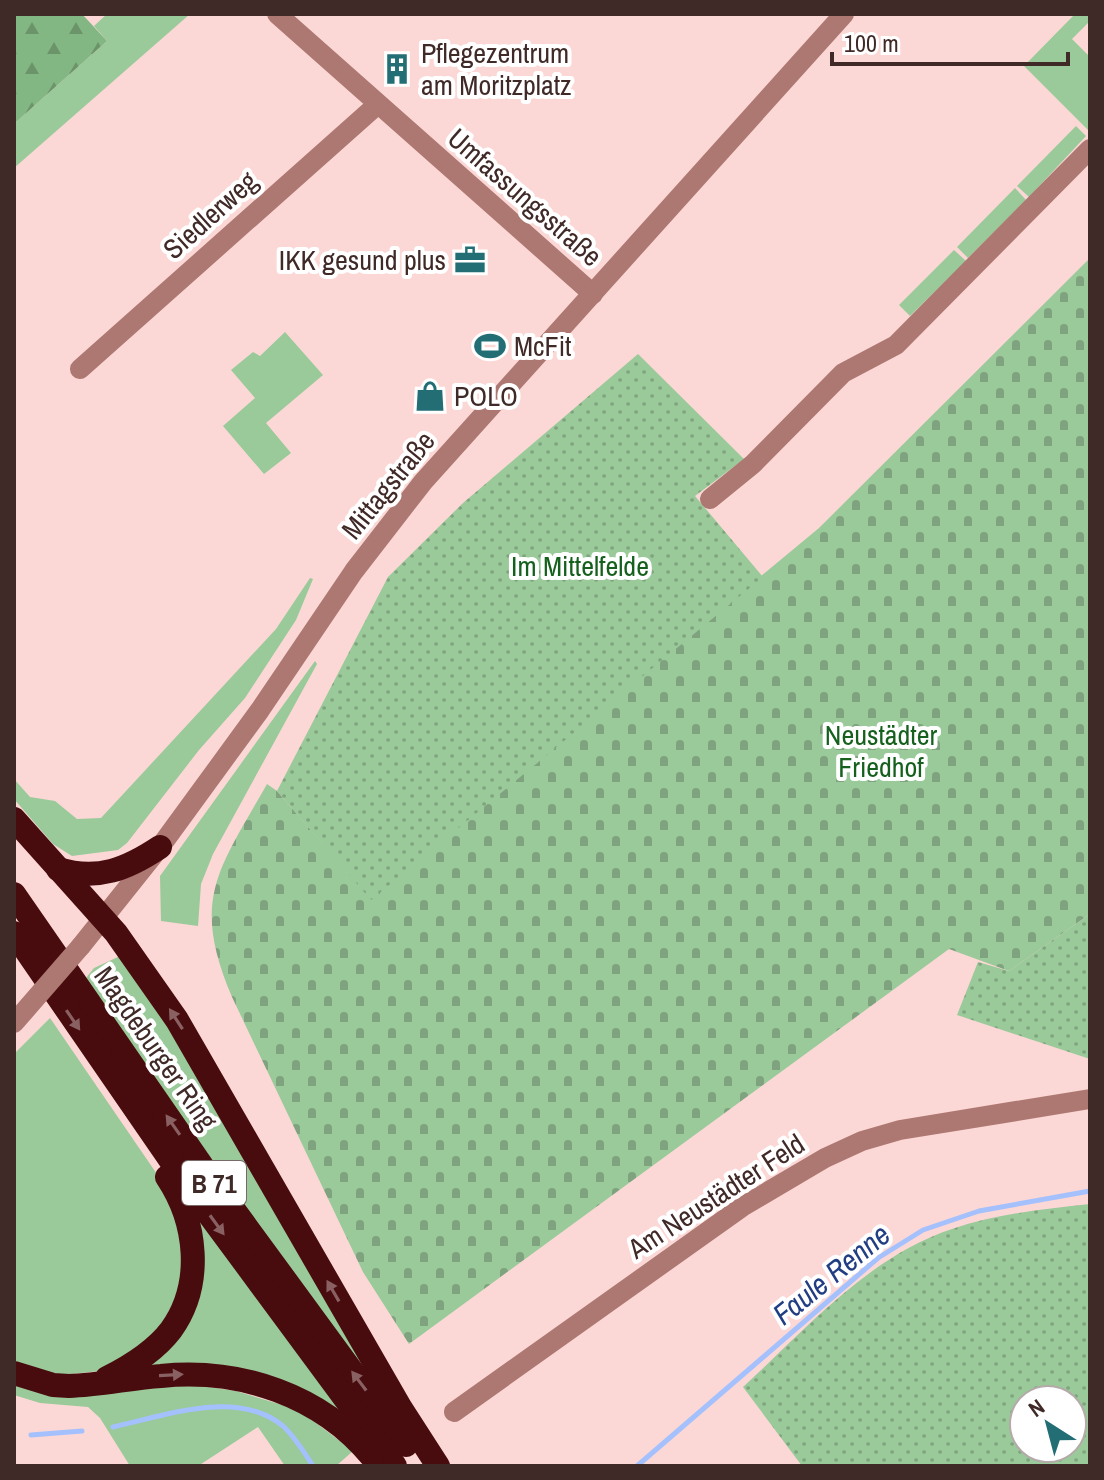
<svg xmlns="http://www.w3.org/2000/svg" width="1104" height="1480" viewBox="0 0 1104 1480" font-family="'Archivo Narrow',sans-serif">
<defs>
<pattern id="forest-firs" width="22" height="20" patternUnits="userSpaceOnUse" patternTransform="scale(2)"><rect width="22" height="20" fill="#82b682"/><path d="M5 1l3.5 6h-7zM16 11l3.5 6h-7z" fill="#6c946a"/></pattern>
<pattern id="cemetery-stones" width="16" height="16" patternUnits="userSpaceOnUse" patternTransform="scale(2)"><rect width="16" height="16" fill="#9ac99a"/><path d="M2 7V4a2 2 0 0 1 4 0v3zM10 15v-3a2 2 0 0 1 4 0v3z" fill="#7fa37e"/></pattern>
<pattern id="garden-dots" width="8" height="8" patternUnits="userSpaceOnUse" patternTransform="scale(2)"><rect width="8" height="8" fill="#9ac99a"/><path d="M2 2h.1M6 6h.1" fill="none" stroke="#7fa37e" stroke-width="1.8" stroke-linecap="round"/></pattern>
</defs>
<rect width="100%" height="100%" fill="#fbd8d5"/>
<!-- grass -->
<g fill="#9ac99a">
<path d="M107,14H190L14,168V120L16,122L107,41L94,26Z"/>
<path d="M1075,14H1090V21L1072,39L1090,57V132L1024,66Z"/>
<path d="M1076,126L1086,136L1029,197L1017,186Z"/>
<path d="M1015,188L1026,200L968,258L957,247Z"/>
<path d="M954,250L966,261L910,316L899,305Z"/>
<path d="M285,332L323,375L266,423L291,453L264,474L223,426L255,398L231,370L253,352L260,356Z"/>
<path d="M310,578L313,579L296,620L245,698L199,750L127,843L118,850L72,856L53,844L14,799V779L30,797L55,801L77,819L101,818L276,629Z"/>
<path d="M315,661L317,664L213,854L201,884L198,926L161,921L160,876Z"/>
<path d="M120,956L166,1022L392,1409L258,1228L86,978L94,968Z"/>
<path d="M50,1018L161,1180L181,1227L182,1287L154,1338L100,1371L62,1375L36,1370L14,1361V1054Z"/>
<path d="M188,1201L357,1431L323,1407L141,1366L174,1337Z"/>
<path d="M14,1383L189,1384L236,1391L299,1410L353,1451L336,1466H285L258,1427L198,1466H130L100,1418L88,1407L40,1403L14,1395Z"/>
</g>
<!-- forest -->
<path fill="url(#forest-firs)" d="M14,14H82L107,41L16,122Z"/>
<!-- cemetery -->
<path fill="url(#cemetery-stones)" d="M1090,258V914L1009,971L949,949L409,1344L363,1272L232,997C190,899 219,869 267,784L277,791L371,899L819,528Z"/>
<!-- garden -->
<g fill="url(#garden-dots)" fill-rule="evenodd">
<path d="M638,354L744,459L695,496L763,577L371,900L277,791L388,577L463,503Z"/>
<path d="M1090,914V1059L957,1015L978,962L1009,971Z"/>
<path d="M1090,1204V1466H802L743,1387C805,1330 869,1256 952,1229C997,1214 1043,1209 1090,1204ZM1024,1400H1072V1448H1024Z"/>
</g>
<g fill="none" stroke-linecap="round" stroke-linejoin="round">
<!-- stream -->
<g stroke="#a4c1fd" stroke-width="5">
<path d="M113,1427C164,1416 237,1388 283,1426C295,1437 304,1452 313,1466"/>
<path d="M31,1435L82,1431"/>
<path d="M637,1466L878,1258L923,1230L979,1211L1090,1191"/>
</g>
<!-- minor -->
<g stroke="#ad7772" stroke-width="20">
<path d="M277,14L593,294"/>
<path d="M80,369L378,104"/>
<path d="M710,499L753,464L843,373L896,345L1090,149"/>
<path d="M81,946L160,847L260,710L354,571L423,482L844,14"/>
<path d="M454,1412L742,1207L825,1158L862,1141L900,1130L1090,1099"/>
</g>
<!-- highway -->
<g stroke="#490c0e" stroke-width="24">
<path d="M14,819L116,933L177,1020L400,1407L438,1466"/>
<path d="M58,869C98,881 127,869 160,847"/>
<path d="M14,894L209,1176L406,1445"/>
<path d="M14,933L191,1190L395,1466"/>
<path d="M14,1373L53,1385L69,1386C100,1385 131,1378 161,1376C240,1368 321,1395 372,1457"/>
<path d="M107,1378C131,1366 155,1351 171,1330C204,1284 197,1222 167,1177"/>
</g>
<!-- minor-bridge -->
<path stroke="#ad7772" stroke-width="20" d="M14,1023L81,946"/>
</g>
<!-- one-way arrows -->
<defs><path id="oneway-solid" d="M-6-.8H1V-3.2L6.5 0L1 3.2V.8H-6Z" transform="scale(2)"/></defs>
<g fill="#896162">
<use href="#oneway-solid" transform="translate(176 1019) rotate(-123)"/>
<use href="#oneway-solid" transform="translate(73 1020) rotate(56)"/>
<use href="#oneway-solid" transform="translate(173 1125) rotate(-125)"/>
<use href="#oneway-solid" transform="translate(217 1225) rotate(54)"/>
<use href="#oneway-solid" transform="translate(333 1291) rotate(-120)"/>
<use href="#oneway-solid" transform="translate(171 1375) rotate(-3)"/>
<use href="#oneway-solid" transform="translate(359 1381) rotate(-127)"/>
</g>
<!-- icons -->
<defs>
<symbol id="building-bare" viewBox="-9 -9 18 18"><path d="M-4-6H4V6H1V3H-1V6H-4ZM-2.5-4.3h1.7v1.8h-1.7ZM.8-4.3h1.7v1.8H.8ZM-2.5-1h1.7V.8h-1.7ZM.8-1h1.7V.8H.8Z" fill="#236e75" stroke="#fff" stroke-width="2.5" paint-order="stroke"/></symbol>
<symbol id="office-bare" viewBox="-9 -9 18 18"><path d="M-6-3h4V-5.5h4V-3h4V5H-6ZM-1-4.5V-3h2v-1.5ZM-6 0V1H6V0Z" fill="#236e75" stroke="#fff" stroke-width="2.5" paint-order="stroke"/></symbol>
<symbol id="stadium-bare" viewBox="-9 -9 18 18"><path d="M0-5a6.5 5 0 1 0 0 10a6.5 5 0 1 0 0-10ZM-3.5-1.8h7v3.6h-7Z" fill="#236e75" stroke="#fff" stroke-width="2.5" paint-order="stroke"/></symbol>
<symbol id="shop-bare" viewBox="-9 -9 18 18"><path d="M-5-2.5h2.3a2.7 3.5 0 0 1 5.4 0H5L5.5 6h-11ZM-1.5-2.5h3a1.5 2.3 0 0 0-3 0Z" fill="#236e75" stroke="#fff" stroke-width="2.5" paint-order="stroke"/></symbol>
</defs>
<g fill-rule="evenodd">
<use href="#building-bare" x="375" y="47" width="44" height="44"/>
<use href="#office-bare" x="448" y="238" width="44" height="44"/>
<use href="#stadium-bare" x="468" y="324" width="44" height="44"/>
<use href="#shop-bare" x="408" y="374" width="44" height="44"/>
</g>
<g text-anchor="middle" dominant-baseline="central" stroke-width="8" stroke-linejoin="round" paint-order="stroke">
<!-- shield labels -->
<rect fill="#fff" stroke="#796a68" stroke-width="2" x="182" y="1161" width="64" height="44" rx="6"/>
<g font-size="26" font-weight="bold" fill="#402a28">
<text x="214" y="1183">B 71</text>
</g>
<!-- poi labels -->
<g font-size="28" fill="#402a28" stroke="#fff" text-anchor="start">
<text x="421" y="53">Pflegezentrum<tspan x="421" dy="32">am Moritzplatz</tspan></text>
<text x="446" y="260" text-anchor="end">IKK gesund plus</text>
<text x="514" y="346">McFit</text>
<text x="454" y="396">POLO</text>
</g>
<!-- street labels -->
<g font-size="28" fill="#402a28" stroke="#fff">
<text transform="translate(525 197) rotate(41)">Umfassungsstraße</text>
<text transform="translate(210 215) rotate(-42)">Siedlerweg</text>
<text transform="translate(388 485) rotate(-51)">Mittagstraße</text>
<text transform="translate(156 1048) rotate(55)">Magdeburger Ring</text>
<text transform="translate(716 1196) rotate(-33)">Am Neustädter Feld</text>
</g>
<!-- park labels -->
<g font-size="28" fill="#16601e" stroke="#fff">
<text x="580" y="566">Im Mittelfelde</text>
<text x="881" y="735">Neustädter<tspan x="881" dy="32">Friedhof</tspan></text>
</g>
<!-- water labels -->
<g font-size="30" font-style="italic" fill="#223e83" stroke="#fff">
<text transform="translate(831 1274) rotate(-39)">Faule Renne</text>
</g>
</g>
<!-- border -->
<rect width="1104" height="1480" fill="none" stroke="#402a28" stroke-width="32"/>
<!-- north arrow -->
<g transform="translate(1048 1424) rotate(324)"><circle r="38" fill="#ffffff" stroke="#b3aaa9" stroke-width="2"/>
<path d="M0-6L14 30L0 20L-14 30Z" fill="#236e75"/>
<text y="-12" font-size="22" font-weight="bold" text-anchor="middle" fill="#402a28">N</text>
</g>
<!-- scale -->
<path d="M832 52v12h236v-12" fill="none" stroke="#402a28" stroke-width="4"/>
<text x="844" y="52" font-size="24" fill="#402a28" stroke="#ffffff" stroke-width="6" paint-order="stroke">100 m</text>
</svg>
